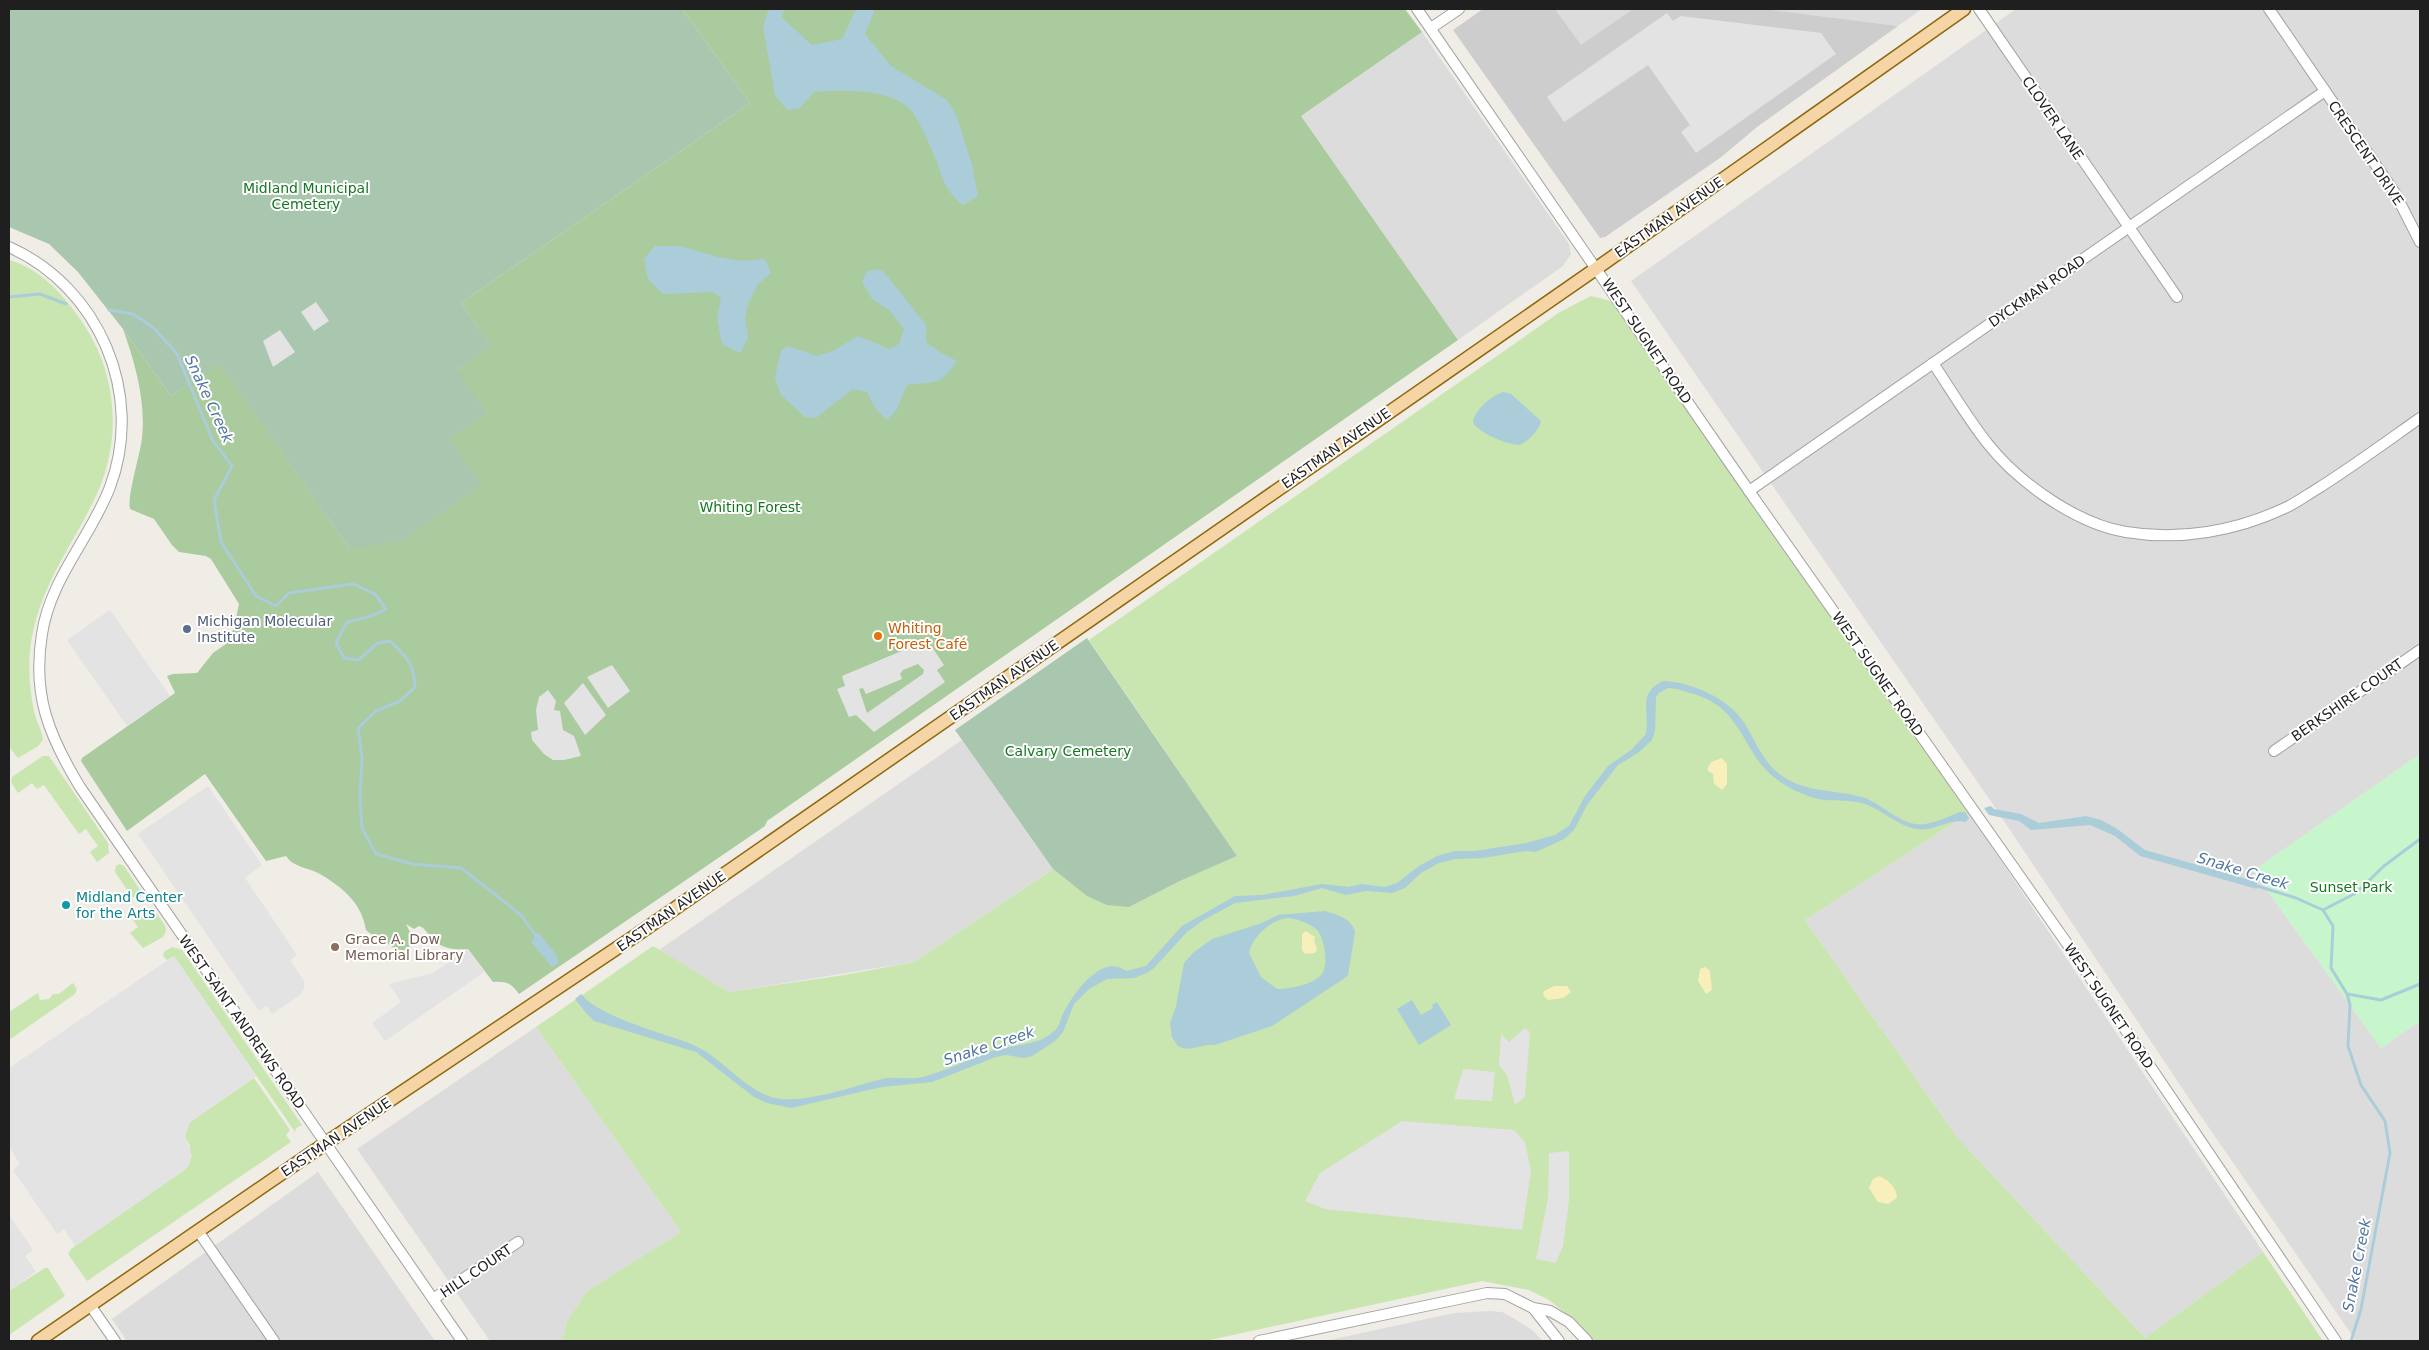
<svg xmlns="http://www.w3.org/2000/svg" width="2429" height="1350" viewBox="0 0 2429 1350" font-family="'DejaVu Sans',sans-serif">
<rect width="100%" height="100%" fill="#efede6"/>
<!-- residential -->
<g fill="#dddcdc">
<path d="M1555,9H1633L1581,46Z"/>
<path d="M1764,9H1922L1898,26Z"/>
<path d="M2016,9H2420V754L2253,871L2381,1048L2420,1021V1341H2356L2194,1106L1992,803L1631,281Z"/>
<path d="M1422,32L1569,244L1571,254L1563,266L1458,340L1301,116Z"/>
<path d="M962,740L1053,869L1045,874L914,962L729,992L659,950Z"/>
<path d="M1969,813L2263,1252L2145,1338L1956,1136L1805,920Z"/>
<path d="M536,1027L681,1232L587,1291L567,1321L562,1341H490L357,1149Z"/>
<path d="M318,1172L435,1341H127L112,1319Z"/>
<path d="M1489,1311L1502,1312L1515,1319L1532,1330L1543,1341H1325L1454,1313Z"/>
</g>
<!-- religious -->
<path fill="#cdcdcd" d="M1483,9H1555L1581,45L1633,9H1764L1898,26L1757,127L1720,158L1605,237L1600,238L1453,30Z"/>
<!-- grass -->
<g fill="#c9e5b0">
<path d="M9,260C39,268 63,294 80,319C119,374 123,443 93,502C71,547 44,581 33,632C27,657 29,686 34,711C36,721 42,730 43,740L38,746L18,758L9,747Z"/>
<path d="M1591,296L1611,301L1969,813L1805,920L1956,1136L2145,1338L2263,1252L2323,1341H1591L1577,1322L1549,1300L1529,1290L1482,1281L1205,1341H562L567,1321L587,1291L681,1232L536,1027L653,946L729,992L844,975L914,962L1053,869L1087,896L1129,907L1180,881L1237,856L1089,640L1560,312Z"/>
<path d="M43,756H49L108,843L109,853L97,862L90,852L98,846L86,829L79,834L44,785L37,789L32,783L18,793L11,782L12,777Z"/>
<path d="M120,864L124,866L142,893L139,899L132,897L115,872L116,866Z"/>
<path d="M150,911L156,913L165,925L166,931L163,937L143,948L130,933L138,927L133,920Z"/>
<path d="M172,947L182,950L302,1125L296,1128L295,1132L174,956L167,960L163,956L164,952Z"/>
<path d="M73,983L77,989L75,994L9,1040V1012L38,993L40,1000L49,999L53,994H59Z"/>
<path d="M254,1078L290,1130L286,1135L291,1142L87,1281L68,1254L71,1249L183,1171L189,1165L190,1146L185,1137L189,1123Z"/>
<path d="M45,1268H48L65,1296L9,1335V1291Z"/>
</g>
<!-- forest -->
<path fill="#aacb9e" d="M682,9H1405L1422,32L1301,116L1458,340L767,821L765,826L519,994C511,983 507,981 493,982L468,949C453,950 441,949 431,937C426,932 425,928 419,926L414,929L406,924L413,938C407,962 390,945 379,938C374,935 370,934 366,930C362,903 342,887 320,874C308,867 294,868 286,856L266,861L205,774L127,831L81,761L82,758L175,693L167,676L173,674L197,673L213,653L226,644L234,628L239,604L211,559L206,556L179,552L172,545L154,519L130,509C127,496 140,455 142,438C146,401 135,363 123,329L171,396L219,362L350,549L449,439L457,370L490,345L461,303L750,103Z"/>
<!-- sand -->
<g fill="#f9efba">
<path d="M1722,758L1727,764V784L1722,790L1714,784L1713,774L1707,770L1711,762Z"/>
<path d="M1306,931L1315,937L1314,940L1317,949L1315,953L1305,954L1302,950V934Z"/>
<path d="M1705,967L1710,971L1712,990L1706,994L1698,981L1700,969Z"/>
<path d="M1554,986H1567L1571,992L1563,998L1548,1000L1543,995L1544,991Z"/>
<path d="M1879,1176C1888,1179 1897,1188 1897,1198L1888,1204L1878,1202L1869,1188L1873,1179Z"/>
</g>
<!-- cemetery -->
<g fill="#a9c6af">
<path d="M9,9H682L750,103L461,303L491,346L457,370L486,413L449,439L482,484L403,540L350,549L219,363L171,396L123,329L78,272L49,244L9,227Z"/>
<path d="M1087,638L1237,856L1180,881L1129,907L1107,905L1087,896L1053,869L955,730Z"/>
</g>
<!-- park -->
<path fill="#c7f6cc" d="M2420,754V1021L2381,1048L2253,871Z"/>
<!-- parking -->
<g fill="#e3e3e3" fill-rule="evenodd">
<path d="M1667,13L1673,21L1681,16L1821,33L1836,54L1696,153L1681,132L1690,125L1648,65L1564,122L1547,97Z"/>
<path d="M316,302L329,321L314,331L301,312Z"/>
<path d="M280,330L295,352L273,367L263,341Z"/>
<path d="M110,610L170,696L127,726L67,640Z"/>
<path d="M918,644L922,651L932,647L944,665L937,670L945,682L874,732L856,715L849,717L837,689L845,686L842,676ZM918,664L924,670L923,674L867,713L859,689L863,688L866,694L902,679L900,674L903,670Z"/>
<path d="M612,665L630,691L608,708L587,677Z"/>
<path d="M583,683L606,715L585,735L564,703Z"/>
<path d="M548,690L556,701L554,710L560,711L563,730L574,736L581,756L564,760H553L544,754L532,740L531,732L538,730L536,710L539,697Z"/>
<path d="M208,786L262,865L245,878L297,955L290,960L304,981V989L300,995L272,1014L267,1006L259,1011L138,834Z"/>
<path d="M468,949L484,972L385,1041L372,1023L401,1002L389,984L433,973Z"/>
<path d="M174,956L256,1076L189,1123L185,1137L192,1155L189,1165L183,1171L75,1246L64,1229L57,1234L13,1170L20,1164L9,1147V1068Z"/>
<path d="M1525,1028L1530,1032L1525,1097L1515,1105L1507,1075L1499,1065L1501,1034L1509,1042Z"/>
<path d="M1463,1069L1495,1072L1492,1101L1454,1099Z"/>
<path d="M1402,1121L1514,1130L1525,1142L1531,1171L1522,1230L1325,1209L1305,1201L1320,1173Z"/>
<path d="M1569,1151V1201L1563,1246L1556,1263L1536,1259L1548,1198L1549,1153Z"/>
<path d="M9,1215L33,1250L25,1256L36,1272L9,1291Z"/>
</g>
<!-- water -->
<g fill="#aacdd9" fill-rule="evenodd">
<path d="M769,9H785L781,17L812,45L842,39L856,9H875L865,34L891,66L947,100L957,117L972,165L978,196L963,205C945,191 944,181 936,160C933,151 916,114 910,109C887,88 843,90 814,92L800,108L787,110L775,95L763,27Z"/>
<path d="M655,246H680L718,257L742,261L765,259L771,273L758,284L748,304L745,318L748,337L740,353L722,344L717,319L721,298L713,292L663,294L648,279L644,259Z"/>
<path d="M878,269L884,272L926,325V342L941,353L957,361C939,387 936,381 907,385L897,409L887,420L875,408L867,392L853,389L816,418L805,417L781,395L775,378L781,350L788,346L817,356L835,350L858,336L889,349L899,344L904,329L889,310L872,299L862,282L867,271Z"/>
<path d="M1504,392L1511,394L1541,421C1540,429 1528,442 1519,445C1506,444 1481,434 1473,423C1473,411 1493,394 1504,392Z"/>
<path d="M1663,681C1691,682 1729,698 1745,724C1755,740 1761,758 1776,771C1800,793 1832,789 1862,797C1879,802 1898,822 1916,824C1930,826 1947,817 1960,812H1965L1969,818L1966,822C1949,818 1934,832 1917,829C1897,826 1882,809 1862,803C1850,800 1837,801 1825,800C1810,798 1794,791 1782,783C1742,759 1746,709 1694,694C1685,692 1677,688 1668,688L1659,693L1656,697L1655,731L1652,740L1638,753L1618,765L1587,805L1574,830L1564,839L1536,852L1525,851L1483,858L1455,859L1439,863L1421,873L1405,888L1392,893L1366,891L1346,895L1322,888L1294,896L1235,903L1202,921L1187,932L1154,968L1147,973L1134,978L1107,979L1089,989L1074,1004L1063,1032L1055,1041L1032,1056L1024,1058L1006,1055L996,1057L932,1082L882,1087L791,1108L767,1103L754,1097L696,1052L594,1021L586,1013L575,999L581,994C598,1016 659,1032 686,1042C719,1053 739,1086 771,1097C798,1106 855,1086 882,1079C895,1076 910,1080 923,1077C944,1071 964,1062 983,1054C1000,1047 1020,1046 1038,1041C1044,1039 1053,1033 1057,1028C1060,1024 1060,1019 1063,1014C1072,995 1102,952 1126,971L1146,966L1182,926L1235,896L1262,895L1322,884L1348,887L1362,884L1385,887L1397,883L1419,866L1437,856L1455,851H1475L1526,843L1555,835L1569,826L1585,796L1608,766L1631,750L1646,734C1650,712 1637,693 1663,681Z"/>
<path d="M1991,806L1994,809L2021,814L2039,823L2086,816L2101,820L2116,828L2145,850L2257,882V889L2140,856L2115,836L2090,825L2031,830L2019,821L1989,815L1984,808Z"/>
<path d="M1325,911C1337,915 1352,918 1355,932L1348,975L1345,978L1272,1026L1215,1045C1202,1043 1191,1053 1178,1046L1172,1037L1170,1023L1176,1006L1184,963L1194,952L1212,939L1262,923L1278,915ZM1287,918C1294,918 1313,924 1318,931C1325,940 1329,967 1321,975C1312,985 1289,989 1277,989L1261,977L1249,953C1253,936 1269,921 1287,918Z"/>
<path d="M538,932L556,954L559,962L552,967L531,942Z"/>
<path d="M1412,1000L1421,1015L1433,1008L1432,1005L1437,1002L1451,1025L1419,1045L1397,1009Z"/>
</g>
<g fill="none" stroke-linecap="round" stroke-linejoin="round">
<!-- stream -->
<g stroke="#aacdd9" stroke-width="3">
<path d="M9,297L40,294L66,304"/>
<path d="M109,310L133,314L154,328L177,354L213,441L232,466L214,500L221,542L256,596L276,606L289,593L353,584L375,594L386,609L371,616L347,622L336,643L344,658L358,660L378,643L390,641C407,657 414,663 415,687L400,701L376,711L358,728L362,758L360,800L362,828L376,854L412,864L461,868L521,915L538,939"/>
<path d="M2254,885L2296,898L2323,910L2333,926L2331,968L2347,994L2350,1005L2348,1046L2361,1085L2385,1121L2390,1153L2361,1309L2351,1341"/>
<path d="M2323,910L2356,893L2384,866L2420,839"/>
<path d="M2347,994L2381,1000L2420,984"/>
</g>
<defs>
<g id="minor">
<path d="M1417,9L1749,491L2066,942L2336,1341"/>
<path d="M1979,9L2177,297"/>
<path d="M2269,9L2395,193L2420,242"/>
<path d="M1431,28L1459,9"/>
<path d="M9,247C99,287 145,394 110,487C91,537 50,579 42,634C32,695 49,736 80,787L462,1341"/>
<path d="M1933,363C1951,390 1968,419 1988,444C2019,483 2077,524 2126,532C2180,541 2236,531 2285,508C2296,503 2307,495 2317,489C2352,467 2386,442 2420,418"/>
<path d="M1749,491L2325,91"/>
<path d="M2274,751L2420,650"/>
<path d="M198,1231L274,1341"/>
<path d="M433,1299L518,1242"/>
<path d="M90,1305L115,1341"/>
<path d="M1533,1308L1559,1341"/>
<path d="M1259,1341L1487,1293L1505,1294L1533,1308L1550,1311L1569,1322L1587,1341"/>
</g>
<path id="major" d="M38,1341L326,1143L641,932L1597,268L1964,9"/>
</defs>
<!-- minor casing -->
<use href="#minor" stroke="#a3a3a3" stroke-width="12"/>
<!-- major casing -->
<use href="#major" stroke="#8f670c" stroke-width="15"/>
<!-- minor -->
<use href="#minor" stroke="#fff" stroke-width="10"/>
<!-- major -->
<use href="#major" stroke="#f5d5a6" stroke-width="12"/>
</g>
<!-- markers -->
<circle fill="#5c6f8a" stroke="#fff" stroke-width="2" cx="187" cy="629" r="5"/>
<circle fill="#e8710a" stroke="#fff" stroke-width="2" cx="878" cy="636" r="5"/>
<circle fill="#0f9aa8" stroke="#fff" stroke-width="2" cx="66" cy="905" r="5"/>
<circle fill="#8d6e63" stroke="#fff" stroke-width="2" cx="335" cy="947" r="5"/>
<g text-anchor="middle" dominant-baseline="central" stroke-width="4" stroke-linejoin="round" paint-order="stroke">
<!-- street labels -->
<g font-size="14" fill="#1f1f1f" stroke="#fff">
<text transform="translate(2053 118) rotate(56)">CLOVER LANE</text>
<text transform="translate(2366 153) rotate(56)">CRESCENT DRIVE</text>
<text transform="translate(1669 217) rotate(-35)">EASTMAN AVENUE</text>
<text transform="translate(2037 291) rotate(-35)">DYCKMAN ROAD</text>
<text transform="translate(1647 341) rotate(56)">WEST SUGNET ROAD</text>
<text transform="translate(1336 448) rotate(-35)">EASTMAN AVENUE</text>
<text transform="translate(1878 674) rotate(55)">WEST SUGNET ROAD</text>
<text transform="translate(1004 680) rotate(-35)">EASTMAN AVENUE</text>
<text transform="translate(2347 700) rotate(-35)">BERKSHIRE COURT</text>
<text transform="translate(671 911) rotate(-35)">EASTMAN AVENUE</text>
<text transform="translate(2109 1006) rotate(56)">WEST SUGNET ROAD</text>
<text transform="translate(242 1022) rotate(55)">WEST SAINT ANDREWS ROAD</text>
<text transform="translate(336 1137) rotate(-34)">EASTMAN AVENUE</text>
<text transform="translate(476 1271) rotate(-34)">HILL COURT</text>
</g>
<!-- park labels -->
<g font-size="14" fill="#14771f" stroke="#fff">
<text x="306" y="188">Midland Municipal<tspan x="306" dy="16">Cemetery</tspan></text>
<text x="750" y="507">Whiting Forest</text>
<text x="1068" y="751">Calvary Cemetery</text>
<text x="2351" y="887">Sunset Park</text>
</g>
<!-- service labels -->
<g font-size="14" fill="#4e5e75" stroke="#fff" text-anchor="start">
<text x="197" y="621">Michigan Molecular<tspan x="197" dy="16">Institute</tspan></text>
</g>
<!-- food labels -->
<g font-size="14" fill="#c56008" stroke="#fff" text-anchor="start">
<text x="888" y="628">Whiting<tspan x="888" dy="16">Forest Café</tspan></text>
</g>
<!-- culture labels -->
<g font-size="14" fill="#0d838f" stroke="#fff" text-anchor="start">
<text x="76" y="897">Midland Center<tspan x="76" dy="16">for the Arts</tspan></text>
</g>
<!-- education labels -->
<g font-size="14" fill="#785e54" stroke="#fff" text-anchor="start">
<text x="345" y="939">Grace A. Dow<tspan x="345" dy="16">Memorial Library</tspan></text>
</g>
<!-- water labels -->
<g font-size="15" font-style="italic" fill="#5076a0" stroke="#fff">
<text transform="translate(209 399) rotate(65)">Snake Creek</text>
<text transform="translate(2243 871) rotate(17)">Snake Creek</text>
<text transform="translate(989 1046) rotate(-18)">Snake Creek</text>
<text transform="translate(2357 1265) rotate(-79)">Snake Creek</text>
</g>
</g>
<!-- border -->
<rect width="2429" height="1350" fill="none" stroke="#1f1f1f" stroke-width="20"/>
</svg>
